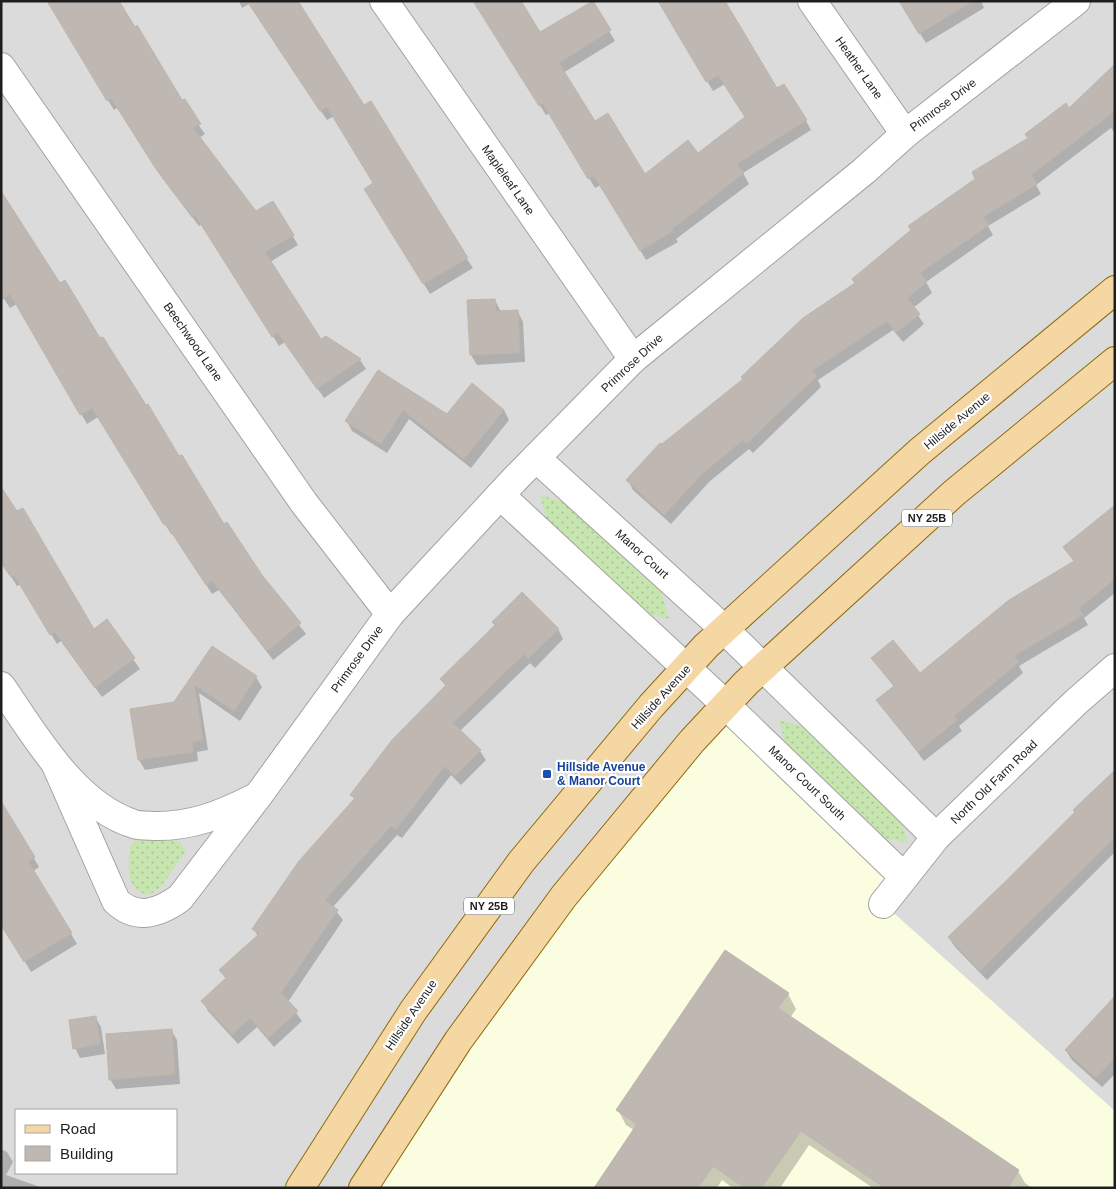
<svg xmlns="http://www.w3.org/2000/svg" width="1116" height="1189" viewBox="0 0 1116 1189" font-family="Helvetica,sans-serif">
<defs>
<pattern id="grass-dots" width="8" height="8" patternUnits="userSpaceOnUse" patternTransform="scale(1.25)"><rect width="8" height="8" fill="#c6e5af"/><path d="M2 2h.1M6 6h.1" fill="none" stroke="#aac496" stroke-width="1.8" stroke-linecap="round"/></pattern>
</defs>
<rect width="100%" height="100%" fill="#efece5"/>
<!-- residential -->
<path fill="#dcdbdb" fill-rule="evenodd" d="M1,1H1115V1188H1ZM16,1110H176V1173H16Z"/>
<!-- education -->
<path fill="#fbfde0" d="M725,708L903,883L887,907L1115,1111V1188H371L459,1050Z"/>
<!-- grass -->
<g fill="url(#grass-dots)">
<path d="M540,495L578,506L659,584L669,619L632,610L550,533Z"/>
<path d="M779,720L817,730L898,808L908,843L871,835L789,757Z"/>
<path d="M138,839C153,839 181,833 186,851L160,888L149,895C125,891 128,865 130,846Z"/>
</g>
<!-- shadow -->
<g fill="#0003">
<path d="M48,1L182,102L205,134L199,138L256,213L292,235L298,245L270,262L321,341L326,338L360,360L366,369L324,398L285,342L279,346L202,224L199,226L163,179L118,107L114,110Z"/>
<path d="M239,1H296L364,107L473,268L430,294L371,199L375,184L334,116L327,120L249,4L242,8Z"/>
<path d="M474,1L539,34L591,2L615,41L563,73L594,122L644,176L697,154L746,118L725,84L713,91L663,7L777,90L806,121L811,130L743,173L749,184L676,239L678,242L646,260L601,185L595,188L550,113L546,115Z"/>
<path d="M900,1H981L984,8L926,43Z"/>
<path d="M1115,65V133L1111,128L1036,185L1041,194L988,226L993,235L926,282L932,293L913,308L924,324L903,342L893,330L818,380L821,387L753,453L749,449L709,482L671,524L633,490L628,480L662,446L744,379L977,179L1069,110Z"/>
<path d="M59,285L100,340L223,526L306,634L273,660L219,590L212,594L173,533L171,534L98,417L87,424L17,304L10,308L1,294Z"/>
<path d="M495,300L501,312H518L523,322L525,362L477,365L471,355Z"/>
<path d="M378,372L447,416L504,410L509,420L471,468L409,419L387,453L352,431L347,421Z"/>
<path d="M1115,512V593L1084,618L1088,625L1019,666L1023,673L959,726L962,731L924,761L878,700L895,688L873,658L920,675L1075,563L1065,548Z"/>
<path d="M1,561L94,631L106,621L140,669L102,697L61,641L57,644L21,584L17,586Z"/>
<path d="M558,629L563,639L535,668L530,663L460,731L480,751L486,760L461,785L451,775L402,838L397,835L333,907L343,920L288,1002L302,1021L274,1047L257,1027L238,1044L208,1011L203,1001L226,979L221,971L258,937L254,929L355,800L352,795L446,687L441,679Z"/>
<path d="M212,648L256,677L262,687L240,721L199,693L208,750L197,752L198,761L145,770L139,760Z"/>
<path d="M1115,772V852L987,980L955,947L949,938L1013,876Z"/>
<path d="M12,821L39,867L33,871L77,944L31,972L1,921Z"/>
<path d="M788,994L796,1009L790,1018L1018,1171L1025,1183L1032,1188H873L809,1145L780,1188H733L722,1180L717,1188H595L634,1130L626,1125L618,1110Z"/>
<path d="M1115,997V1074L1102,1087L1072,1060L1066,1051Z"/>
<path d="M95,1017L101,1027L105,1054L80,1058L75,1048Z"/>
<path d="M171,1030L177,1040L180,1084L116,1089L110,1079Z"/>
<path d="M1,1149L7,1152L13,1162L6,1175L43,1188H1Z"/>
</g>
<!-- building -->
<g fill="#bfb8b2" stroke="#bfb4a9">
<path d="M47,1H119L135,27L137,25L182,100L185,99L201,124L193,128L256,211L273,201L294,235L265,252L321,339L326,336L361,359L317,389L278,333L272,337L195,215L192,217L156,169L111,98L107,101Z"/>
<path d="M247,1H298L364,105L371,101L468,258L423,284L364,189L373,183L327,107L320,111Z"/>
<path d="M473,1H521L540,32L593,1L611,30L559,63L595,121L608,113L645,174L688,140L698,153L745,117L718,75L706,82L658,1H725L777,88L784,84L807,120L737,164L744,173L672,229L673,231L640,251L594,176L588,179L543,104L539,106Z"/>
<path d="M899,1H973L919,34Z"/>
<path d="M1115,64V111L1031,175L1037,184L983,217L989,225L920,273L927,282L907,298L920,314L896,333L887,321L812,371L817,376L746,444L743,440L703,473L664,515L626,480L660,443L662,444L743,379L741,377L803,318L855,283L852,279L911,230L908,226L975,179L972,172L1028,138L1025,134L1066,103L1069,108Z"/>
<path d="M1,191L60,283L65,280L100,338L103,337L146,405L148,404L179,456L182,455L224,524L227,522L262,575L301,623L267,651L212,581L206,585L166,524L164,525L92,408L80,415L10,294L1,300Z"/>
<path d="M495,299L496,311L518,310L520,353L470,355L467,300Z"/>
<path d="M378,370L447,414L472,383L504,410L464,459L403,410L381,444L345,421Z"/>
<path d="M1,487L17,511L23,508L94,629L107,619L135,658L95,688L55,632L50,635L14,575L11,577L1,563Z"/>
<path d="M1115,505V579L1079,608L1083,615L1014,656L1019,662L954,716L957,720L918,752L876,700L894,686L871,658L893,640L920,673L1009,600L1074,561L1063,547Z"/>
<path d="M522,592L559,629L528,659L524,654L453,723L481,750L455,776L445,766L396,829L391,826L325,900L338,910L281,993L298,1011L268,1038L250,1018L232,1035L201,1001L226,978L219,970L259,934L252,929L299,861L355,798L350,795L392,740L446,685L440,679L495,625L492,622Z"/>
<path d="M212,646L257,676L234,711L194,685L203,740L192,742L193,752L138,760L130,709L174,702Z"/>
<path d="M1115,770V837L980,971L948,937L1012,875L1075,812L1073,810Z"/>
<path d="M1,801L35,857L28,861L72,933L24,962L1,925Z"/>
<path d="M725,950L789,993L778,1008L1019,1170L1008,1188H885L801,1131L761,1188H745L713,1166L698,1188H594L637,1124L616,1110Z"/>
<path d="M1115,996V1058L1096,1078L1065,1050Z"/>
<path d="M96,1016L100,1044L73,1049L69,1020Z"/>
<path d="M172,1029L175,1074L109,1080L106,1034Z"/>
</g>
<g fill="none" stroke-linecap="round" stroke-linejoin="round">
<defs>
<g id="minor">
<path d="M384,1L633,359"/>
<path d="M812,1L905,134"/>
<path d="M1,67L304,503L390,614"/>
<path d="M536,458L724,629L936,837"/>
<path d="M500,495L710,690L903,876"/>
<path d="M1,686C35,735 74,805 134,824C139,826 146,825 153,826C190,827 221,815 254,798"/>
<path d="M56,765L116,901C137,921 159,913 180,898L258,796L390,614L515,479L633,359L864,171L905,134L1076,1"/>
<path d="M883,904L936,837L1076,702L1115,668"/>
</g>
<g id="primary">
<path d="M300,1188L413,1011L521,862L651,706L706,646L919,452L1115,290"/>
<path d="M363,1188L458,1041L564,896L692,741L746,683L954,493L1115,361"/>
</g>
</defs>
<!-- minor casing -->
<use href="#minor" stroke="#a2a2a2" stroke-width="30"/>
<!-- primary casing -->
<use href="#primary" stroke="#8e6a0b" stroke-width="30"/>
<!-- minor -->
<use href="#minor" stroke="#fff" stroke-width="28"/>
<!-- primary -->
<use href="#primary" stroke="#f5d7a4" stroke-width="28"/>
</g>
<!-- markers -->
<rect fill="#1a4fb4" stroke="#fff" stroke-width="2" x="542" y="769" width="10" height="10" rx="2.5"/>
<g text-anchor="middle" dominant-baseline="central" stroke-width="4.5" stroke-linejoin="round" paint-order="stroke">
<!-- shield labels -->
<g fill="#fff" stroke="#626262" stroke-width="1">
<rect x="902" y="509.5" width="50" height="17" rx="4"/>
<rect x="464" y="897.5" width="50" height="17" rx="4"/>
</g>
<g font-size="11" font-weight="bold" fill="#1e1e1e">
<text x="927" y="518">NY 25B</text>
<text x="489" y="906">NY 25B</text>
</g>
<!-- street labels -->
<g font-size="12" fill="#1e1e1e" stroke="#fff">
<text transform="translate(859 68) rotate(55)">Heather Lane</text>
<text transform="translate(943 105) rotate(-37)">Primrose Drive</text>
<text transform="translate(508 180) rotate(55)">Mapleleaf Lane</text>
<text transform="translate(193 342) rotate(55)">Beechwood Lane</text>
<text transform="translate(632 363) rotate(-43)">Primrose Drive</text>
<text transform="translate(957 421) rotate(-40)">Hillside Avenue</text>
<text transform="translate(642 554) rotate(42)">Manor Court</text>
<text transform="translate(357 659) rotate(-54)">Primrose Drive</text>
<text transform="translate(661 697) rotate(-48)">Hillside Avenue</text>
<text transform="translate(994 782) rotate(-44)">North Old Farm Road</text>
<text transform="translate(807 783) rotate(44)">Manor Court South</text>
<text transform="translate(411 1015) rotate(-56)">Hillside Avenue</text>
</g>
<!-- transit labels -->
<g font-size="12" font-weight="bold" fill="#164399" stroke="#fff" text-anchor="start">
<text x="557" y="767">Hillside Avenue<tspan x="557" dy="14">&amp; Manor Court</tspan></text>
</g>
</g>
<!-- border -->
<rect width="1116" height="1189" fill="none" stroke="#1e1e1e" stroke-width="5"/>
<!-- legend -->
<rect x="15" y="1109" width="162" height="65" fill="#ffffff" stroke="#a5a5a5"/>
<rect x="25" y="1125" width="25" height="8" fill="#f5d7a4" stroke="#a5a5a5"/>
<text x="60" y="1134" font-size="15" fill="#1e1e1e">Road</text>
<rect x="25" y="1146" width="25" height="15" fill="#bfb8b2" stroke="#a5a5a5"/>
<text x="60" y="1159" font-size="15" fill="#1e1e1e">Building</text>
</svg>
